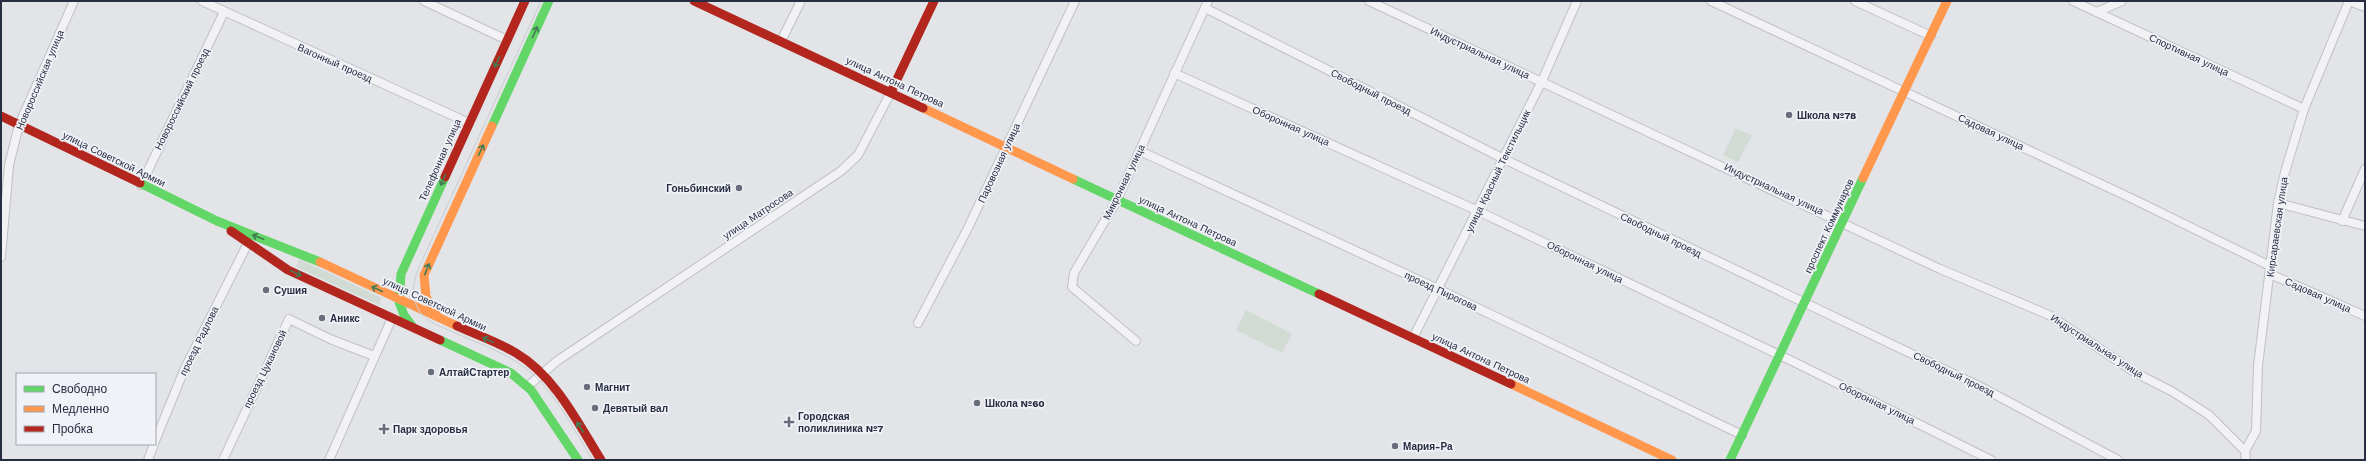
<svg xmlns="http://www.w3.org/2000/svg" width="2366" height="461" viewBox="0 0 2366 461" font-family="'Work Sans',sans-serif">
<rect width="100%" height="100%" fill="#e2e4e8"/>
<!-- green -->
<g fill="#d1dbd3">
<path d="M1736,128L1752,136L1738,162L1723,155Z"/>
<path d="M299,259L382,298L379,305L296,267Z"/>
<path d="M1246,310L1292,334L1282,353L1236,330Z"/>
</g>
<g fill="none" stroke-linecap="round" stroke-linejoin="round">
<defs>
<g id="street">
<path d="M202,1L469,123"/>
<path d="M424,1L507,40"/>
<path d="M1369,1L1940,269L2049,315L2136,373L2173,392L2209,415L2245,451"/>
<path d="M1711,1L2135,200L2270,266"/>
<path d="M1855,1L1931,36"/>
<path d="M2073,1L2304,109"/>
<path d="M2349,1L2365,7"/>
<path d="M1205,8L1504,159L1979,386L2118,460"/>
<path d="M2097,12L2122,1"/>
<path d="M781,41L801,1"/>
<path d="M1174,73L1478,211L1794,362L1991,460"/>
<path d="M1140,151L1438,289L1742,435"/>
<path d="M141,185L224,12"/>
<path d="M2278,203L2365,226"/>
<path d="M2342,221L2365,169"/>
<path d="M1,257L9,165L19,125L74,1"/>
<path d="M2270,274L2365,316"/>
<path d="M918,323L968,228L1075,1"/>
<path d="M1413,338L1542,81L1577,1"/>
<path d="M1136,341L1072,287L1074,273L1117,200L1208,1"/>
<path d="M528,386L557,361L841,171L858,155L891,92"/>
<path d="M155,441L185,368L248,243"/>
<path d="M148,460L154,444"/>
<path d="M223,460L289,319L330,339L374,356"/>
<path d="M329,460L392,318"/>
<path d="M2246,460L2245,451L2256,431L2258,366L2278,203L2285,172L2304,109L2349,1"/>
</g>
</defs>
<!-- street casing -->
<use href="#street" stroke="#bfc1c6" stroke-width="10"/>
<!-- street -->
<use href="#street" stroke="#f2f2f4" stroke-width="8"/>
<!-- fast -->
<g stroke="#63d668" stroke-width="9">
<path d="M492,126L549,1"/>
<path d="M1073,179L1319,294"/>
<path d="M140,183L217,221L320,262"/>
<path d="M412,326L404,315L399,302L401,274L445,177"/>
<path d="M440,340L511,373L531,390L578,460"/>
<path d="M1730,460L1863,178"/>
</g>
<!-- slow -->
<g stroke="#ff974d" stroke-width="9">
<path d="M923,108L1073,179"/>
<path d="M1863,178L1947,1"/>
<path d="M320,262L457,326"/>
<path d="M437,316L426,297L424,275L492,126"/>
<path d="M1511,384L1672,460"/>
</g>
<!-- jam -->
<g stroke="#b3261e" stroke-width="9">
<path d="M694,1L923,108"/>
<path d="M891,92L934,1"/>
<path d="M1,116L140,183"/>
<path d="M445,177L525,1"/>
<path d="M231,231L288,270L440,340"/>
<path d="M1319,294L1511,384"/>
<path d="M457,326C477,335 498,342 516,353C555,376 578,423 601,460"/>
</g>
<!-- tram -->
<path stroke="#cbcccf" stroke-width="1" d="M541,1L421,263C414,278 409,296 420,312C427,322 442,327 453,332C480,344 512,355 534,375C558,398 575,432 593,460"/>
</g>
<!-- one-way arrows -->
<defs><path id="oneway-shaft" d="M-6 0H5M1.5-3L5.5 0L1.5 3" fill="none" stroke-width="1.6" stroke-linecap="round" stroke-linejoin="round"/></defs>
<g stroke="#437a53">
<use href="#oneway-shaft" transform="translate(535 32) rotate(-65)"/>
<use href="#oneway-shaft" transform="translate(497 62) rotate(115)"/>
<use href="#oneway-shaft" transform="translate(481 150) rotate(-65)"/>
<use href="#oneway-shaft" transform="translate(443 180) rotate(114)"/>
<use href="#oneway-shaft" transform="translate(258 237) rotate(-159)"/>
<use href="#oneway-shaft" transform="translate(427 269) rotate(-69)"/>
<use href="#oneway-shaft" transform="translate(296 273) rotate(25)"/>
<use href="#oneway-shaft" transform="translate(377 289) rotate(-155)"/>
<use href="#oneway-shaft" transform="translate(488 340) rotate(-155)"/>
<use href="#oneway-shaft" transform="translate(580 427) rotate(-123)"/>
</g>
<!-- markers -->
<g fill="#696e7c" stroke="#f0f2f7" stroke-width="1.5">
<circle cx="1789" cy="115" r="4"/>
<circle cx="739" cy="188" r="4"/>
<circle cx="266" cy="290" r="4"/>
<circle cx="322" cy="318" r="4"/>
<circle cx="431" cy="372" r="4"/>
<circle cx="587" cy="387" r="4"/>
<circle cx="977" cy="403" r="4"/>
<circle cx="595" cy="408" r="4"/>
<path d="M787 416h4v4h4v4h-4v4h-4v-4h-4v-4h4z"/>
<path d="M382 423h4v4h4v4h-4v4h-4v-4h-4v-4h4z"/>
<circle cx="1395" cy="446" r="4"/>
</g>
<g text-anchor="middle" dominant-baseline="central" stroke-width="3.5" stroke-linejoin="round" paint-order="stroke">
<!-- street labels -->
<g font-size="10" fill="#282e42" stroke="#f0f2f7">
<text transform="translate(1480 53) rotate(25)">Индустриальная улица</text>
<text transform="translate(2189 55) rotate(25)">Спортивная улица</text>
<text transform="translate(335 63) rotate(24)">Вагонный проезд</text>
<text transform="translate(40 80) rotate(-67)">Новороссийская улица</text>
<text transform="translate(895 82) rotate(25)">улица Антона Петрова</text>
<text transform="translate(1371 92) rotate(27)">Свободный проезд</text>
<text transform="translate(182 99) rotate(-64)">Новороссийский проезд</text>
<text transform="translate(1291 126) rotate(24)">Оборонная улица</text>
<text transform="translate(1991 132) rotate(25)">Садовая улица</text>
<text transform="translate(114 159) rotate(26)">улица Советской Армии</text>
<text transform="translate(440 160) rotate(-66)">Телефонная улица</text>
<text transform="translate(999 163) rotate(-65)">Паровозная улица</text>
<text transform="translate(1498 171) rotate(-64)">улица Красный Текстильщик</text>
<text transform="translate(1124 182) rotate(-64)">Микронная улица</text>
<text transform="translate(1774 189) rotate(25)">Индустриальная улица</text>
<text transform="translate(758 214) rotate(-34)">улица Матросова</text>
<text transform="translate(1188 221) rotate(25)">улица Антона Петрова</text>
<text transform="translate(1829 226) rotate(-65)">проспект Коммунаров</text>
<text transform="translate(2277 227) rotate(-82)">Кирсараевская улица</text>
<text transform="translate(1661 235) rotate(26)">Свободный проезд</text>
<text transform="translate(1585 262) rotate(26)">Оборонная улица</text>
<text transform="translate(1441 291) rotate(25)">проезд Пирогова</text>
<text transform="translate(2318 295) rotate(24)">Садовая улица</text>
<text transform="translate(435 304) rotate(25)">улица Советской Армии</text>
<text transform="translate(199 341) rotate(-64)">проезд Радлова</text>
<text transform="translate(2097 346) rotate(33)">Индустриальная улица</text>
<text transform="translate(1481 358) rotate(25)">улица Антона Петрова</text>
<text transform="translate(265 369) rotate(-64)">проезд Цукановой</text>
<text transform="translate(1954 374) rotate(26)">Свободный проезд</text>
<text transform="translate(1877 403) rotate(26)">Оборонная улица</text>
</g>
<!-- poi labels -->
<g font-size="10" font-weight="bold" fill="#282e42" stroke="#f0f2f7" text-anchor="start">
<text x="1797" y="115">Школа №78</text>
<text x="731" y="188" text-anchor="end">Гоньбинский</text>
<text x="274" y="290">Сушия</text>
<text x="330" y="318">Аникс</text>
<text x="439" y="372">АлтайСтартер</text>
<text x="595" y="387">Магнит</text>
<text x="985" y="403">Школа №60</text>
<text x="603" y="408">Девятый вал</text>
<text x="798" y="416">Городская<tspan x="798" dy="12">поликлиника №7</tspan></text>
<text x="393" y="429">Парк здоровья</text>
<text x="1403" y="446">Мария-Ра</text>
</g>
</g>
<!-- border -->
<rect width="2366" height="461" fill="none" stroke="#282e42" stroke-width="4"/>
<!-- legend -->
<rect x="16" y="373" width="140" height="72" fill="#f0f2f7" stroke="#a0a4af"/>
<rect x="24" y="386" width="20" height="6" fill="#63d668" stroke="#a0a4af"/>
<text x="52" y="393" font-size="12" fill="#282e42">Свободно</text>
<rect x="24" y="406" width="20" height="6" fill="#ff974d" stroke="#a0a4af"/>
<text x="52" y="413" font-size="12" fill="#282e42">Медленно</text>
<rect x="24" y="426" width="20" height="6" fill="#b3261e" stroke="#a0a4af"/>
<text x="52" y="433" font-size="12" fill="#282e42">Пробка</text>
</svg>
